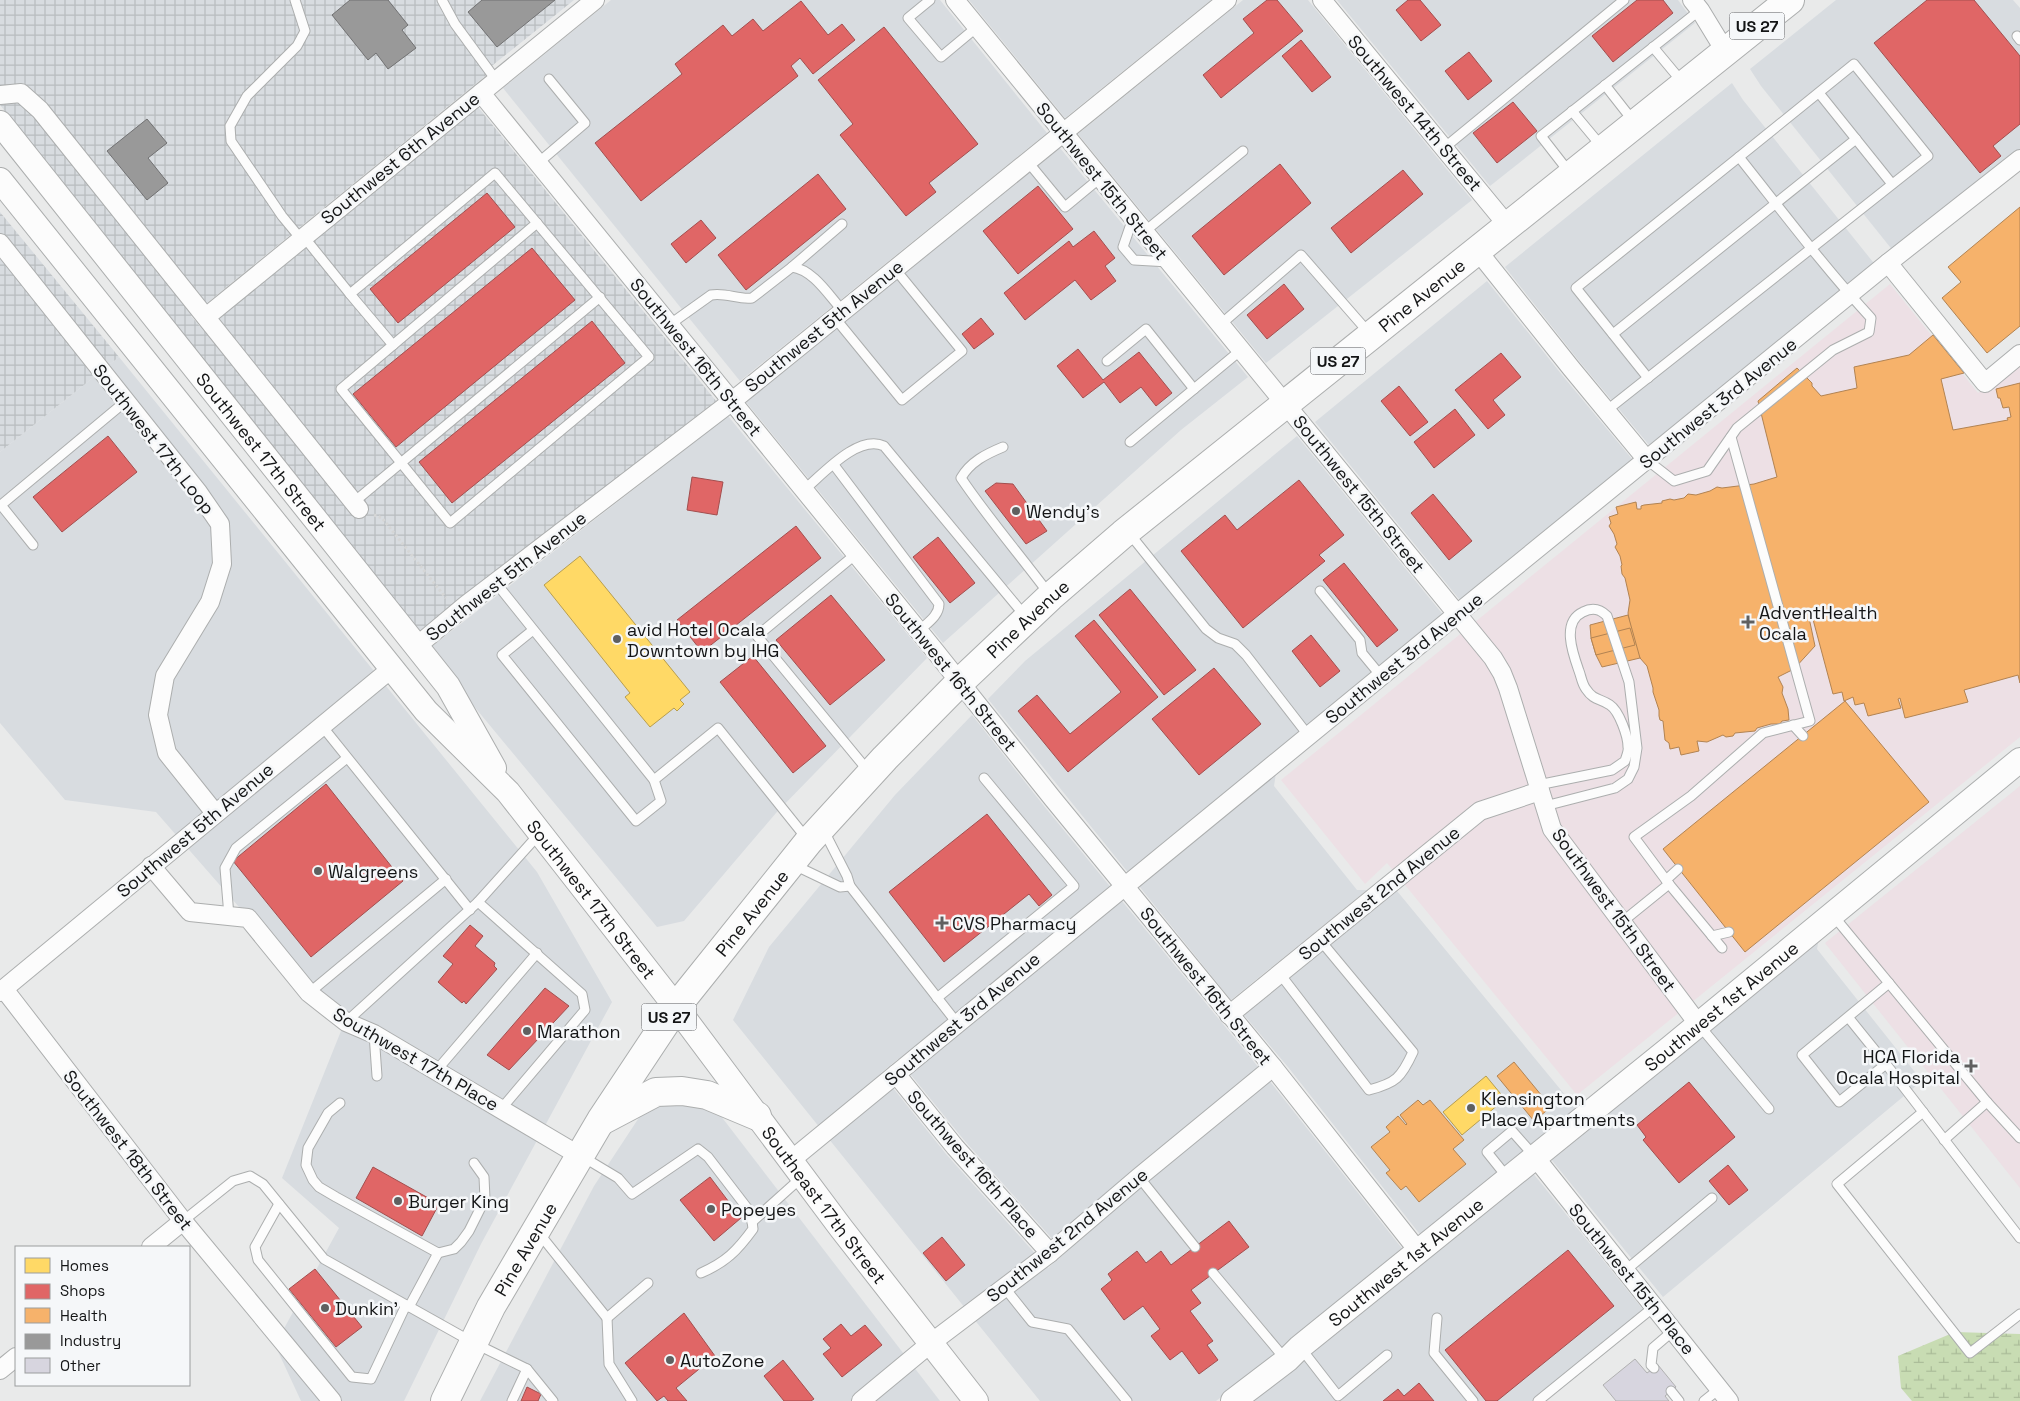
<svg xmlns="http://www.w3.org/2000/svg" width="2020" height="1401" viewBox="0 0 2020 1401" font-family="'Space Grotesk',sans-serif">
<defs>
<pattern id="industrial-grid" width="8" height="8" patternUnits="userSpaceOnUse" patternTransform="scale(1.25)"><rect width="8" height="8" fill="#d8dce0"/><path d="M0 4h8M4 0v8" fill="none" stroke="#b8bcbf"/></pattern>
<pattern id="wetland-marsh" width="20" height="14" patternUnits="userSpaceOnUse" patternTransform="scale(1.25)"><rect width="20" height="14" fill="#c8dcb3"/><path d="M1 5h8M5 5V1M11 12h8M15 12V8" fill="none" stroke="#abbc99"/></pattern>
</defs>
<rect width="100%" height="100%" fill="#e9eaea"/>
<!-- built -->
<g fill="#d8dce0" fill-rule="evenodd">
<path d="M611,0H940L1047,133L740,381L503,88Z"/>
<path d="M969,0H1211L1065,118Z"/>
<path d="M1243,0H1308L1472,200L1266,363L1078,134Z"/>
<path d="M1337,0H1678L1695,23L1490,186Z"/>
<path d="M1836,0H2013L2020,8V168L1902,262L1761,86L1750,69Z"/>
<path d="M1732,83L1743,100L1885,277L1659,457L1579,361L1505,267Z"/>
<path d="M1060,148L1248,377L1181,430L943,643L746,402Z"/>
<path d="M1487,281L1562,375L1642,471L1468,610L1315,422Z"/>
<path d="M119,357L537,872L612,1002L481,1244L404,1401H301L275,1345L339,1228L282,1178L343,1026L156,812L65,800L0,723V452Z"/>
<path d="M728,416L927,658L776,813L684,921L657,927L468,699L431,647Z"/>
<path d="M1297,436L1454,628L1276,773L1274,786L1357,890H1367L1231,1000L988,699L1025,661Z"/>
<path d="M972,715L1044,806L1264,1074L1404,1251L1280,1352L1216,1401H1040L733,1020L769,947L895,795ZM898,1059L964,1140L1065,1253L1048,1268L946,1154L881,1073Z"/>
<path d="M1397,891L1570,1101L1583,1102L1682,1022L1684,1024L1422,1237L1288,1067L1244,1015Z"/>
<path d="M1819,938L1817,949L1922,1081L1663,1297L1550,1158Z"/>
<path d="M680,1101L717,1111L940,1401H480L594,1186L644,1110L658,1102Z"/>
<path d="M1532,1172L1645,1312L1538,1401H1249Z"/>
</g>
<!-- industrial -->
<g fill="url(#industrial-grid)">
<path d="M0,0H574L488,69L490,72L191,316L204,331L478,107L716,401L419,631L0,105Z"/>
<path d="M0,212L119,357L0,452Z"/>
</g>
<!-- medical -->
<g fill="#ede0e5">
<path d="M1890,284L1978,393L2020,361V737L1577,1095L1387,863L1365,884L1281,780Z"/>
<path d="M2020,786V1188L1825,943Z"/>
</g>
<!-- wetland -->
<path fill="url(#wetland-marsh)" d="M1955,1332L2020,1334V1401H1912L1901,1388L1898,1356Z"/>
<!-- homes -->
<g fill="#ffd966" stroke="#b89e4e">
<path d="M580,556L690,692L680,700L684,704L677,711L674,708L650,727L625,697L630,693L544,585Z"/>
<path d="M1486,1076L1505,1099L1462,1135L1443,1112Z"/>
</g>
<!-- shops -->
<g fill="#e06666" stroke="#a34e4e">
<path d="M1267,0H1277L1303,31L1221,98L1203,75L1254,33L1243,19Z"/>
<path d="M1408,0H1420L1441,25L1421,41L1396,10Z"/>
<path d="M1637,0H1663L1673,13L1613,62L1592,36Z"/>
<path d="M1927,0H1974L2020,56V124L1993,146L2001,156L1980,173L1874,43Z"/>
<path d="M801,1L828,35L842,24L855,40L813,74L800,58L791,66L798,76L641,201L595,143L682,74L675,64L723,25L732,36L753,19L763,31Z"/>
<path d="M884,27L978,144L929,183L936,192L906,216L840,135L853,124L818,80Z"/>
<path d="M1301,40L1331,77L1312,92L1282,56Z"/>
<path d="M1469,52L1492,81L1468,100L1445,71Z"/>
<path d="M1513,102L1537,131L1497,163L1473,133Z"/>
<path d="M1280,164L1311,203L1224,275L1192,236Z"/>
<path d="M1403,170L1423,194L1351,253L1331,228Z"/>
<path d="M818,174L846,209L746,290L718,255Z"/>
<path d="M1038,186L1073,229L1018,274L983,231Z"/>
<path d="M487,193L515,227L398,323L370,289Z"/>
<path d="M701,220L716,238L686,263L671,244Z"/>
<path d="M1094,231L1115,258L1105,266L1116,281L1091,300L1075,280L1025,320L1004,293L1069,241L1073,247Z"/>
<path d="M532,248L575,300L396,447L353,394Z"/>
<path d="M1284,284L1304,309L1267,339L1247,315Z"/>
<path d="M981,318L994,334L974,349L962,334Z"/>
<path d="M592,321L625,363L452,503L419,462Z"/>
<path d="M1078,349L1103,380L1139,352L1172,393L1156,406L1141,387L1120,403L1104,382L1083,398L1057,366Z"/>
<path d="M1501,353L1521,377L1493,400L1505,415L1488,429L1455,390Z"/>
<path d="M1399,386L1428,422L1410,436L1381,401Z"/>
<path d="M1455,409L1475,435L1434,468L1414,442Z"/>
<path d="M108,436L137,472L62,532L33,497Z"/>
<path d="M692,477L723,482L717,515L687,510Z"/>
<path d="M1299,480L1344,535L1319,555L1325,561L1243,628L1181,551L1225,515L1237,530Z"/>
<path d="M996,483L1013,484L1047,531L1026,544L985,491Z"/>
<path d="M1433,494L1472,541L1449,560L1411,513Z"/>
<path d="M796,526L821,558L702,652L677,620Z"/>
<path d="M938,537L975,583L950,603L913,557Z"/>
<path d="M1344,563L1398,630L1377,647L1323,580Z"/>
<path d="M1130,589L1196,670L1164,695L1099,615Z"/>
<path d="M831,595L885,660L830,705L776,640Z"/>
<path d="M1094,620L1158,697L1068,772L1018,711L1037,695L1070,734L1121,692L1075,636Z"/>
<path d="M1311,635L1340,671L1320,687L1292,651Z"/>
<path d="M753,656L826,746L793,773L720,682Z"/>
<path d="M1214,668L1261,724L1199,775L1152,719Z"/>
<path d="M326,784L403,881L311,957L233,861Z"/>
<path d="M987,814L1052,895L1039,906L1029,894L944,962L889,892Z"/>
<path d="M470,925L483,936L475,946L495,963L494,966L497,969L466,1004L464,1001L462,1003L438,982L453,964L443,956Z"/>
<path d="M545,988L569,1006L509,1070L487,1055Z"/>
<path d="M1689,1082L1735,1137L1679,1183L1643,1140L1646,1137L1637,1125Z"/>
<path d="M1728,1165L1748,1190L1729,1205L1709,1181Z"/>
<path d="M373,1167L439,1204L422,1236L356,1198Z"/>
<path d="M710,1177L741,1218L714,1241L680,1200Z"/>
<path d="M1229,1221L1249,1247L1191,1290L1201,1303L1190,1311L1213,1341L1207,1345L1218,1360L1199,1374L1182,1351L1170,1360L1151,1336L1160,1329L1143,1306L1124,1320L1101,1289L1112,1280L1108,1274L1137,1251L1146,1263L1161,1251L1171,1265Z"/>
<path d="M942,1237L965,1265L946,1281L923,1253Z"/>
<path d="M1568,1250L1614,1306L1497,1401H1486L1445,1350Z"/>
<path d="M315,1269L362,1327L336,1347L289,1289Z"/>
<path d="M684,1313L715,1356L676,1388L687,1401H668L664,1396L657,1401L625,1363Z"/>
<path d="M841,1324L851,1336L865,1325L882,1345L842,1377L823,1354L831,1348L823,1339Z"/>
<path d="M783,1360L814,1399L811,1401H784L764,1376Z"/>
<path d="M1419,1383L1434,1401H1383L1398,1389L1404,1396Z"/>
<path d="M527,1387L541,1394L538,1401H521Z"/>
</g>
<!-- health -->
<g fill="#f6b26b" stroke="#b28352">
<path d="M2020,207V326L1987,353L1942,298L1961,282L1948,267Z"/>
<path d="M1933,335L1964,373L1941,379L1953,430L2008,420L2007,418L2011,417L2009,407L2003,408L2000,398H1998L1996,389L2020,383V683L2018,675L1964,690L1968,702L1905,718L1900,698L1898,699L1901,708L1868,716L1864,703L1855,705L1853,697L1844,701L1842,692L1833,694L1811,612L1808,613L1815,646L1794,669L1778,677L1783,687L1782,693L1788,709L1789,720L1782,721L1780,724H1771L1757,728L1755,731L1735,733L1733,736L1726,737L1723,735L1707,742L1697,741L1699,751L1681,755L1679,747L1670,749L1669,743L1665,740L1663,721L1660,720L1659,716V710L1653,692V688L1647,666L1640,658L1633,643L1628,613L1630,600L1625,578L1622,574L1621,566L1622,565L1620,556L1615,547L1617,544L1614,534L1609,526L1611,523L1609,517L1618,514L1616,507L1636,502L1637,509H1641V506L1644,505L1662,503V501L1670,499L1674,500L1684,498L1688,494L1696,495L1710,491L1717,487L1722,488L1754,484L1777,477L1758,401L1797,368L1812,383V386L1821,396L1857,388L1854,367L1909,355Z"/>
<path d="M1628,615L1640,658L1602,667L1596,655L1591,638L1590,625Z"/>
<path d="M1630,628L1635,645L1596,655L1591,638Z"/>
<path d="M1845,701L1929,802L1745,952L1663,849Z"/>
<path d="M1514,1062L1551,1107L1534,1121L1497,1076Z"/>
<path d="M1418,1100L1423,1105L1430,1100L1464,1140L1453,1149L1466,1164L1419,1202L1406,1186L1401,1190L1386,1173L1390,1170L1371,1147L1390,1132L1386,1127L1398,1116L1406,1125L1407,1124L1400,1115Z"/>
</g>
<!-- industry -->
<g fill="#999" stroke="#717172">
<path d="M350,0H388L408,25L402,30L416,48L388,69L376,53L368,60L332,15Z"/>
<path d="M482,0H555L497,47L468,12Z"/>
<path d="M147,119L167,143L148,158L168,183L147,200L107,151Z"/>
</g>
<!-- building -->
<path fill="#d7d5df" stroke="#b1b1b1" d="M1635,1359L1647,1373L1658,1365L1676,1387L1665,1396L1669,1401H1616L1603,1385Z"/>
<g fill="none" stroke-linecap="round" stroke-linejoin="round">
<defs>
<g id="lane">
<path d="M295,0L305,31L297,46L247,96L230,126L231,141L282,216L301,239"/>
<path d="M442,0L455,24L496,80"/>
<path d="M930,0L908,18L941,57L977,27"/>
<path d="M2017,36L2020,40"/>
<path d="M1653,47L1683,83"/>
<path d="M1605,85L1634,122"/>
<path d="M1819,93L1892,184"/>
<path d="M1572,111L1602,147"/>
<path d="M1444,148L1624,0"/>
<path d="M1028,162L1065,207L1100,178"/>
<path d="M538,163L585,123L549,79"/>
<path d="M1569,172L1541,136L1700,10"/>
<path d="M495,173L649,357L450,523L341,389L393,345L350,294Z"/>
<path d="M1133,218L1123,247L1134,260L1169,262"/>
<path d="M1144,232L1243,151"/>
<path d="M304,237L350,294"/>
<path d="M792,267L842,224"/>
<path d="M835,318L902,400L962,351L895,269"/>
<path d="M669,325L711,295C725,292 739,300 752,298L792,267C814,270 829,296 843,311"/>
<path d="M1220,325L1301,255L1369,333"/>
<path d="M1613,334L1856,139"/>
<path d="M393,345L537,223"/>
<path d="M1107,361L1146,329L1194,389"/>
<path d="M1648,378L1576,288L1739,157"/>
<path d="M1606,411L1928,156L1854,64L1739,157C1782,211 1824,267 1871,318L1869,332L1833,350L1737,428L1707,471L1674,481L1647,460"/>
<path d="M1130,442L1241,350"/>
<path d="M1003,447C986,454 970,462 961,478C988,518 1020,555 1049,594"/>
<path d="M834,465L939,604C939,616 927,623 919,631"/>
<path d="M804,490C823,474 858,434 884,446L1025,616"/>
<path d="M354,502L600,297"/>
<path d="M1129,533L1206,629L1218,638L1235,644L1246,655L1308,735"/>
<path d="M33,545L1,505L126,401"/>
<path d="M856,554L757,636L869,772"/>
<path d="M496,583L654,780L718,728L807,839"/>
<path d="M1320,591L1360,640L1362,653L1381,676"/>
<path d="M533,630L502,655L636,821L661,801L654,780"/>
<path d="M1793,725L1803,736"/>
<path d="M322,726L470,910"/>
<path d="M1538,785L1612,770L1625,761C1626,757 1629,751 1628,747C1628,736 1619,711 1610,705C1600,698 1594,701 1586,689C1582,684 1581,676 1579,671C1573,654 1561,622 1583,612C1593,607 1600,609 1607,616L1629,682L1637,748L1634,767L1628,779L1615,788L1545,806"/>
<path d="M794,865L840,887L850,886L847,876L823,829"/>
<path d="M1666,880L1678,869"/>
<path d="M1669,884L1722,948"/>
<path d="M850,886L957,1023"/>
<path d="M478,902L582,994L585,1010L501,1109"/>
<path d="M1832,914L1987,1102L2020,1138"/>
<path d="M229,916L225,868L236,848L347,758"/>
<path d="M1622,922L1669,884L1634,837L1691,796L1763,733L1810,721L1731,437"/>
<path d="M1712,936L1729,932"/>
<path d="M1280,974L1369,1090C1396,1083 1401,1078 1413,1052L1320,940"/>
<path d="M309,993L446,879"/>
<path d="M937,998L1074,886L984,778"/>
<path d="M1848,1017L1886,1064L1839,1102L1802,1055L1889,983"/>
<path d="M346,1022L478,902L540,833"/>
<path d="M1699,1025L1769,1109"/>
<path d="M374,1034L377,1076"/>
<path d="M1886,1064L2020,1238"/>
<path d="M436,1071L537,953"/>
<path d="M340,1103L328,1113L308,1148L306,1165L313,1180L319,1187L336,1197L438,1253L454,1249L461,1242L469,1231L485,1199L484,1177L474,1163"/>
<path d="M1923,1112L1837,1184L1970,1353L2020,1314"/>
<path d="M1944,1140L1987,1102"/>
<path d="M583,1157L618,1178L632,1194L698,1149L708,1157L751,1213L753,1229C737,1251 726,1262 701,1273"/>
<path d="M1139,1177L1195,1247"/>
<path d="M1507,1177L1487,1152L1512,1131L1535,1157"/>
<path d="M279,1204L255,1247L258,1260L352,1377L371,1379L406,1305"/>
<path d="M183,1221L233,1181L250,1176L263,1184L324,1259L474,1343L527,1369L512,1401"/>
<path d="M752,1222L802,1177"/>
<path d="M538,1232L607,1318L648,1283"/>
<path d="M1626,1270L1712,1198"/>
<path d="M1213,1273L1286,1360"/>
<path d="M1004,1287L1032,1322L1068,1329L1127,1401"/>
<path d="M409,1307L438,1253"/>
<path d="M607,1318L609,1364L632,1401"/>
<path d="M1437,1318L1434,1353L1473,1401"/>
<path d="M1300,1347L1338,1396L1387,1355"/>
<path d="M1654,1368L1651,1365L1653,1348L1674,1330"/>
<path d="M527,1369L553,1401"/>
<path d="M1671,1391L1679,1401"/>
<path d="M1538,1401L1655,1306"/>
<path d="M1704,1401L1719,1389"/>
</g>
<g id="street">
<path d="M955,0L1493,658L1502,673L1508,688L1552,829L1699,1025"/>
<path d="M1322,0L1508,226"/>
<path d="M1692,0L1700,10L1725,51"/>
<path d="M481,93L935,651L1053,799L1273,1067L1419,1252"/>
<path d="M0,95L21,93L40,110L359,509"/>
<path d="M0,243L198,492L220,524L222,564L210,602L165,676L158,715L167,753L215,813"/>
<path d="M1477,250L1571,368L1647,460"/>
<path d="M1888,263L1985,383L2020,354"/>
<path d="M206,317L595,0"/>
<path d="M417,646L466,605L731,402L1227,0"/>
<path d="M151,866L190,912L248,918L309,993L346,1022L374,1034L580,1156"/>
<path d="M4,989L183,1221L332,1401"/>
<path d="M0,992L391,669"/>
<path d="M1229,1015L1480,811L1540,791"/>
<path d="M896,1074L955,1147L1050,1253"/>
<path d="M1535,1157L1729,1401"/>
<path d="M790,1161L1457,614L1888,263L2020,159"/>
<path d="M151,1247L183,1221"/>
<path d="M0,1370L16,1357"/>
<path d="M861,1401L931,1343L1050,1253L1139,1177L1273,1067"/>
</g>
<g id="secondary">
<path id="s1" d="M0,123L448,686L494,768"/>
<path id="s2" d="M0,180L426,711L508,792L676,1007L841,1228L976,1401"/>
<path id="s3" d="M1233,1401L1287,1360L1300,1347L1670,1048L2020,760"/>
</g>
<g id="highway">
<path d="M603,1120L656,1092L682,1091L707,1095L757,1116"/>
<path id="s4" d="M445,1401L491,1307L601,1120L676,1007L809,841L885,758L960,682L1050,597L1123,534L1790,0"/>
</g>
</defs>
<!-- lane casing -->
<use href="#lane" stroke="#acaeae" stroke-width="11"/>
<!-- street casing -->
<use href="#street" stroke="#acaeae" stroke-width="20"/>
<!-- secondary casing -->
<use href="#secondary" stroke="#acaeae" stroke-width="26"/>
<!-- highway casing -->
<use href="#highway" stroke="#acaeae" stroke-width="30"/>
<!-- path -->
<path stroke="#d5d6d6" stroke-width="3" stroke-dasharray="2.5 2.5" stroke-linecap="butt" d="M374,515L382,518L446,598"/>
<!-- lane -->
<use href="#lane" stroke="#fcfcfc" stroke-width="9"/>
<!-- street -->
<use href="#street" stroke="#fcfcfc" stroke-width="18"/>
<!-- secondary -->
<use href="#secondary" stroke="#fcfcfc" stroke-width="24"/>
<!-- highway -->
<use href="#highway" stroke="#fcfcfc" stroke-width="28"/>
</g>
<!-- markers -->
<g fill="#5f6060" stroke="#f5f7f9" stroke-width="2">
<circle cx="1016" cy="511" r="5"/>
<path d="M1745.5 614.5h5v5h5v5h-5v5h-5v-5h-5v-5h5z"/>
<circle cx="617" cy="639" r="5"/>
<circle cx="318" cy="871" r="5"/>
<path d="M939.5 915.5h5v5h5v5h-5v5h-5v-5h-5v-5h5z"/>
<circle cx="527" cy="1031" r="5"/>
<path d="M1968.5 1058.5h5v5h5v5h-5v5h-5v-5h-5v-5h5z"/>
<circle cx="1471" cy="1108" r="5"/>
<circle cx="398" cy="1201" r="5"/>
<circle cx="711" cy="1209" r="5"/>
<circle cx="325" cy="1308" r="5"/>
<circle cx="670" cy="1360" r="5"/>
</g>
<g text-anchor="middle" dominant-baseline="central" stroke-width="5" stroke-linejoin="round" paint-order="stroke">
<!-- shield labels -->
<g fill="#f5f7f9" stroke="#58595a" stroke-width="1">
<rect x="1729.5" y="12.5" width="55" height="27" rx="4"/>
<rect x="1310.5" y="347.5" width="55" height="27" rx="4"/>
<rect x="641.5" y="1003.5" width="55" height="27" rx="4"/>
</g>
<g font-size="16" font-weight="bold" fill="#141516">
<text x="1757" y="26">US 27</text>
<text x="1338" y="361">US 27</text>
<text x="669" y="1017">US 27</text>
</g>
<!-- street labels -->
<g font-size="18" fill="#141516" stroke="#f5f7f9">
<text transform="translate(1415 113) rotate(50)">Southwest 14th Street</text>
<text transform="translate(400 158) rotate(-39)">Southwest 6th Avenue</text>
<text transform="translate(1102 181) rotate(51)">Southwest 15th Street</text>
<text stroke="none"><textPath href="#s4" startOffset="1492">Pine Avenue</textPath></text>
<text transform="translate(824 326) rotate(-39)">Southwest 5th Avenue</text>
<text transform="translate(696 357) rotate(51)">Southwest 16th Street</text>
<text transform="translate(1718 403) rotate(-39)">Southwest 3rd Avenue</text>
<text transform="translate(154 439) rotate(52)">Southwest 17th Loop</text>
<text stroke="none"><textPath href="#s1" startOffset="420">Southwest 17th Street</textPath></text>
<text transform="translate(1359 494) rotate(51)">Southwest 15th Street</text>
<text transform="translate(506 576) rotate(-38)">Southwest 5th Avenue</text>
<text stroke="none"><textPath href="#s4" startOffset="982">Pine Avenue</textPath></text>
<text transform="translate(1404 658) rotate(-39)">Southwest 3rd Avenue</text>
<text transform="translate(951 672) rotate(51)">Southwest 16th Street</text>
<text transform="translate(195 830) rotate(-40)">Southwest 5th Avenue</text>
<text transform="translate(1379 893) rotate(-39)">Southwest 2nd Avenue</text>
<text stroke="none"><textPath href="#s2" startOffset="932">Southwest 17th Street</textPath></text>
<text transform="translate(1614 910) rotate(54)">Southwest 15th Street</text>
<text stroke="none"><textPath href="#s4" startOffset="578">Pine Avenue</textPath></text>
<text transform="translate(1206 986) rotate(51)">Southwest 16th Street</text>
<text stroke="none"><textPath href="#s3" startOffset="628">Southwest 1st Avenue</textPath></text>
<text transform="translate(962 1019) rotate(-40)">Southwest 3rd Avenue</text>
<text transform="translate(416 1059) rotate(30)">Southwest 17th Place</text>
<text transform="translate(128 1150) rotate(52)">Southwest 18th Street</text>
<text transform="translate(973 1164) rotate(49)">Southwest 16th Place</text>
<text stroke="none"><textPath href="#s2" startOffset="1316">Southeast 17th Street</textPath></text>
<text transform="translate(1067 1235) rotate(-39)">Southwest 2nd Avenue</text>
<text stroke="none"><textPath href="#s4" startOffset="172">Pine Avenue</textPath></text>
<text stroke="none"><textPath href="#s3" startOffset="222">Southwest 1st Avenue</textPath></text>
<text transform="translate(1632 1279) rotate(51)">Southwest 15th Place</text>
</g>
<!-- poi labels -->
<g font-size="18" fill="#141516" stroke="#f5f7f9" text-anchor="start">
<text x="1026" y="511">Wendy's</text>
<text x="1759" y="612">AdventHealth<tspan x="1759" dy="21">Ocala</tspan></text>
<text x="627" y="629">avid Hotel Ocala<tspan x="627" dy="21">Downtown by IHG</tspan></text>
<text x="328" y="871">Walgreens</text>
<text x="952" y="923">CVS Pharmacy</text>
<text x="537" y="1031">Marathon</text>
<text x="1960" y="1056" text-anchor="end">HCA Florida<tspan x="1960" dy="21">Ocala Hospital</tspan></text>
<text x="1481" y="1098">KIensington<tspan x="1481" dy="21">Place Apartments</tspan></text>
<text x="408" y="1201">Burger King</text>
<text x="721" y="1209">Popeyes</text>
<text x="335" y="1308">Dunkin'</text>
<text x="680" y="1360">AutoZone</text>
</g>
</g>
<!-- legend -->
<rect x="15" y="1246" width="175" height="140" fill="#f5f7f9" stroke="#9b9d9e"/>
<rect x="25" y="1258" width="25" height="15" fill="#ffd966" stroke="#9b9d9e"/>
<text x="60" y="1271" font-size="15" fill="#141516">Homes</text>
<rect x="25" y="1284" width="25" height="15" fill="#e06666" stroke="#9b9d9e"/>
<text x="60" y="1296" font-size="15" fill="#141516">Shops</text>
<rect x="25" y="1308" width="25" height="15" fill="#f6b26b" stroke="#9b9d9e"/>
<text x="60" y="1321" font-size="15" fill="#141516">Health</text>
<rect x="25" y="1334" width="25" height="15" fill="#999999" stroke="#9b9d9e"/>
<text x="60" y="1346" font-size="15" fill="#141516">Industry</text>
<rect x="25" y="1358" width="25" height="15" fill="#d7d5df" stroke="#9b9d9e"/>
<text x="60" y="1371" font-size="15" fill="#141516">Other</text>
</svg>
